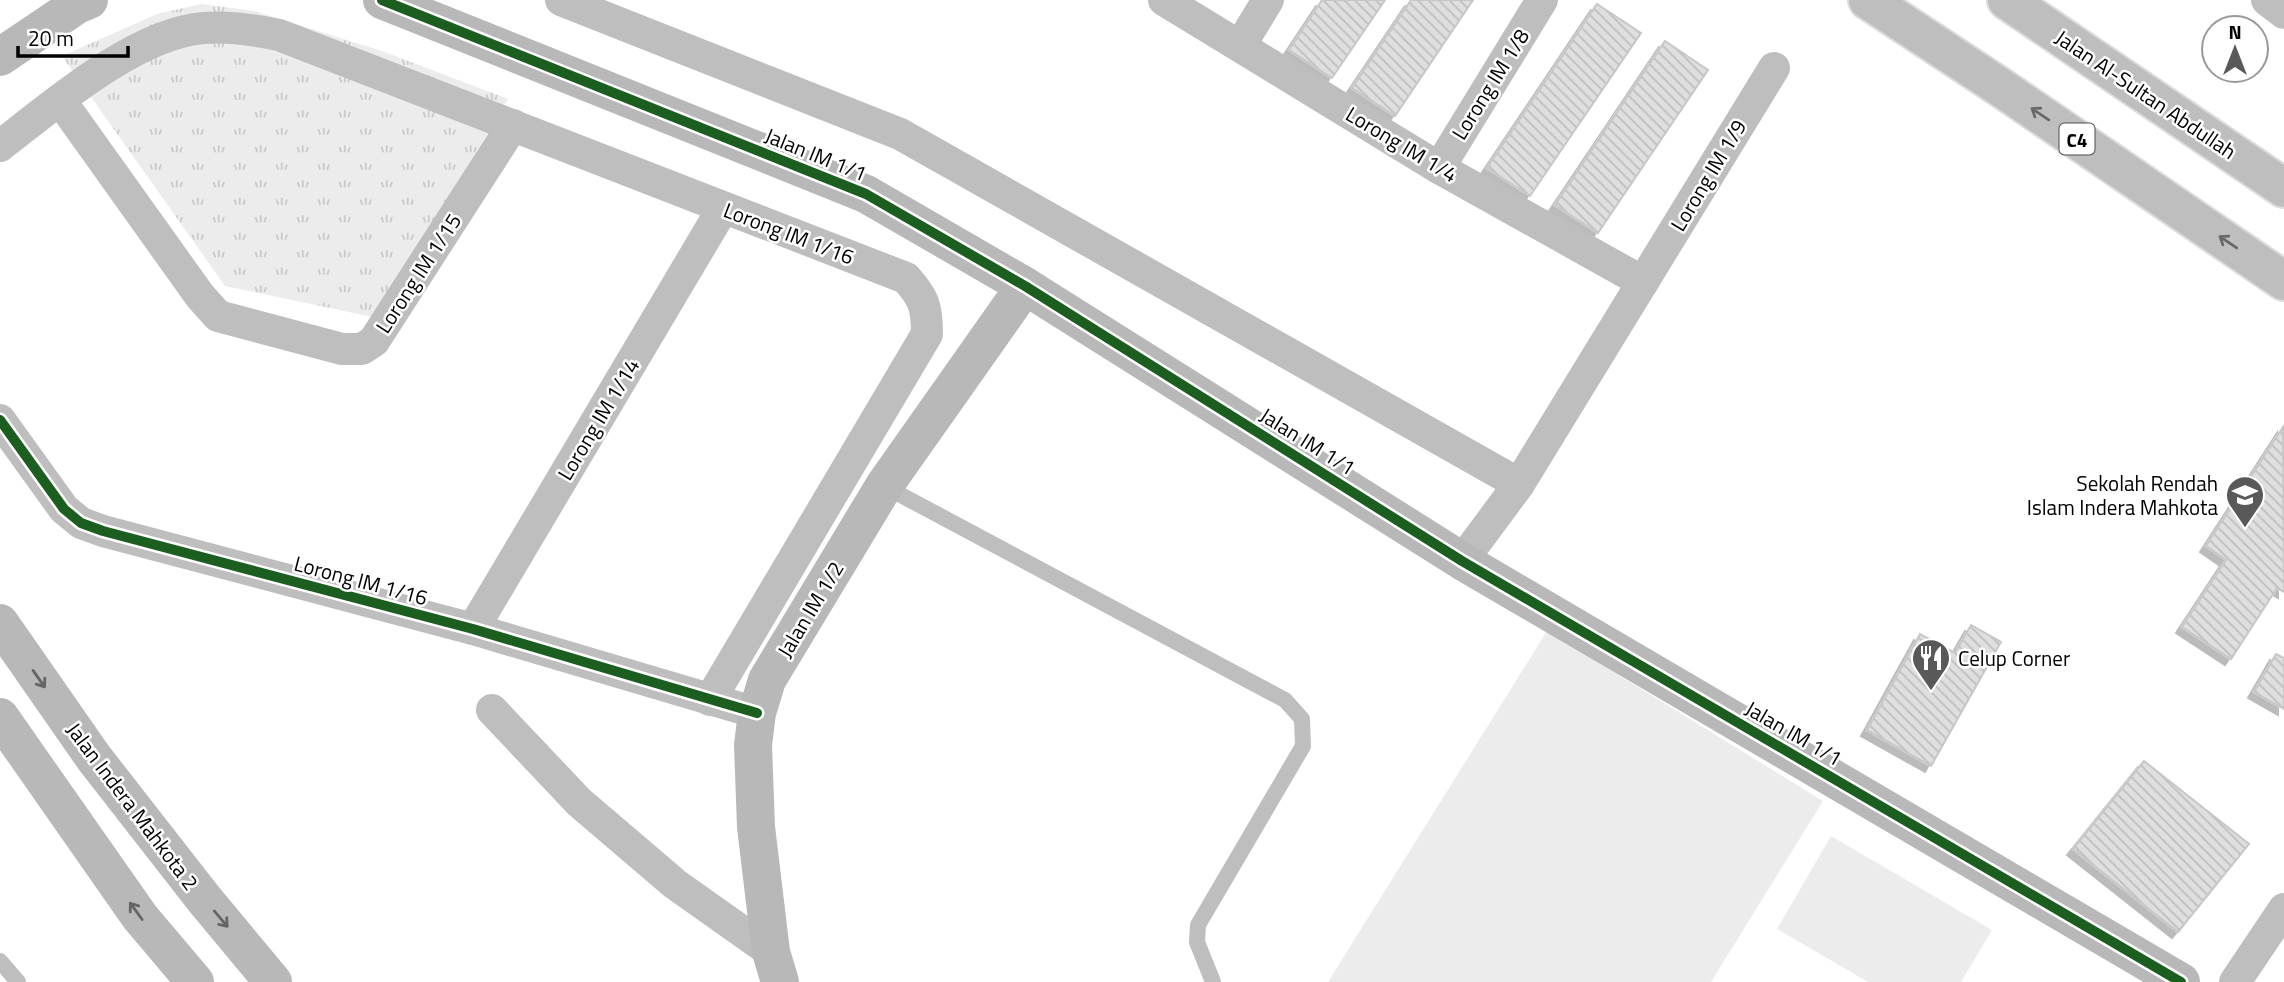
<svg xmlns="http://www.w3.org/2000/svg" width="2284" height="982" viewBox="0 0 2284 982" font-family="'Titillium Web',sans-serif">
<defs>
<pattern id="park-tufts" width="24" height="20" patternUnits="userSpaceOnUse" patternTransform="scale(1.75)"><rect width="24" height="20" fill="#ececec"/><path d="M3 7l-1-3M5 7V3M7 7l1-3M15 17l-1-3M17 17v-4M19 17l1-3" fill="none" stroke="#c9c9c9"/></pattern>
<pattern id="building-back-hatch" width="6" height="6" patternUnits="userSpaceOnUse" patternTransform="scale(1.75)"><rect width="6" height="6" fill="#dfdfdf"/><path d="M-1 5l2 2M0 0l6 6M5-1l2 2" fill="none" stroke="#bebebe"/></pattern>
<filter id="shadow"><feDropShadow dx="-6" dy="6" stdDeviation="0" flood-color="#0004"/></filter>
</defs>
<rect width="100%" height="100%" fill="#fff"/>
<!-- park -->
<path fill="url(#park-tufts)" d="M201,4L254,11L382,51L508,99L377,318L225,286L62,56L157,14Z"/>
<!-- garden -->
<g fill="#ececec">
<path d="M1547,631L1823,801L1711,982H1328Z"/>
<path d="M1831,836L1992,930L1961,982H1868L1777,929Z"/>
</g>
<!-- building -->
<g fill="url(#building-back-hatch)" stroke="#c7c7c7" stroke-width="2" filter="url(#shadow)">
<path d="M1322,0H1385L1332,78L1289,50Z"/>
<path d="M1411,0H1473L1395,116L1352,88Z"/>
<path d="M1597,4L1641,33L1530,196L1487,168Z"/>
<path d="M1665,41L1708,70L1598,233L1555,205Z"/>
<path d="M2283,427L2284,592L2277,588L2231,659L2182,627L2226,560L2206,546Z"/>
<path d="M1971,625L2001,642L1931,766L1867,730L1920,634L1955,653Z"/>
<path d="M2276,654L2284,658V709L2254,692Z"/>
<path d="M2144,761L2249,844L2178,932L2073,849Z"/>
</g>
<g fill="none" stroke-linecap="round" stroke-linejoin="round">
<defs>
<g id="primary">
<path d="M1868,0L2003,89L2284,281"/>
<path d="M2007,0L2284,188"/>
</g>
</defs>
<!-- primary casing -->
<use href="#primary" stroke="#dbdbdb" stroke-width="42"/>
<!-- lane -->
<g stroke="#bebebe" stroke-width="16">
<path d="M884,486L1285,700L1302,719L1303,746L1198,925L1197,942L1213,982"/>
<path d="M0,961L18,982"/>
</g>
<!-- street -->
<g stroke="#bebebe" stroke-width="32">
<path d="M561,0L900,134L1519,484"/>
<path d="M1164,0L1439,168L1643,282"/>
<path d="M2267,0L2284,13"/>
<path d="M1240,46L1268,0"/>
<path d="M60,100L200,296L218,316L342,349H362L374,341L513,125"/>
<path d="M0,146C53,105 136,33 204,28C230,26 255,30 279,35L906,278C924,298 927,307 927,334L710,700"/>
<path d="M1439,168L1542,0"/>
<path d="M0,420L64,509L81,523L103,531L473,629L757,713"/>
<path d="M1462,561L1519,484L1774,68"/>
<path d="M473,629L723,208"/>
<path d="M492,710L579,802L675,884L771,952"/>
<path d="M2235,982L2284,909"/>
</g>
<!-- secondary -->
<g stroke="#b8b8b8" stroke-width="38">
<path d="M382,0L866,194L1025,286L1462,561L2181,982"/>
<path d="M0,57L77,5L89,0"/>
<path d="M0,623L94,758L204,899L273,982"/>
<path d="M0,717L140,917L195,982"/>
<path d="M780,982L771,952L756,827L753,745L757,713L767,680L884,486L1025,286"/>
</g>
<!-- primary -->
<use href="#primary" stroke="#bebebe" stroke-width="38"/>
<defs>
<g id="cycleway">
<path d="M382,0L866,194L1025,286L1462,561L2181,982"/>
<path d="M0,420L64,509L81,523L103,531L473,629L757,713"/>
</g>
</defs>
<!-- cycleway casing -->
<use href="#cycleway" stroke="#fff" stroke-width="15"/>
<!-- cycleway -->
<use href="#cycleway" stroke="#1b5e20" stroke-width="10"/>
</g>
<!-- one-way arrows -->
<defs><path id="oneway-shaft" d="M-6 0H5M1.5-3L5.5 0L1.5 3" fill="none" stroke-width="1.6" stroke-linecap="round" stroke-linejoin="round" transform="scale(1.75)"/></defs>
<g stroke="#686868">
<use href="#oneway-shaft" transform="translate(2040 114) rotate(-146)"/>
<use href="#oneway-shaft" transform="translate(2228 242) rotate(-146)"/>
</g>
<g stroke="#656565">
<use href="#oneway-shaft" transform="translate(39 679) rotate(55)"/>
<use href="#oneway-shaft" transform="translate(136 911) rotate(-126)"/>
<use href="#oneway-shaft" transform="translate(221 919) rotate(50)"/>
</g>
<!-- icons -->
<defs>
<symbol id="school-pin" viewBox="-11 -11 22 30"><path d="M0 17L-7.5 6A9.5 9.5 0 1 1 7.5 6Z" fill="#595959" stroke="#fff"/><path d="M0-5L7-2L0 1L-7-2ZM-4 1L0 2.5L4 1V4Q0 6-4 4Z" fill="#fff"/></symbol>
<symbol id="restaurant-pin" viewBox="-11 -11 22 30"><path d="M0 17L-7.5 6A9.5 9.5 0 1 1 7.5 6Z" fill="#595959" stroke="#fff"/><path d="M-5-6h1v4h1v-4h1v4h1v-4h1v5L-1.5 .5V6h-2V.5L-5-1ZM5-6V6H3V1.5H1.5Q1.5-4 5-6Z" fill="#fff"/></symbol>
</defs>
<g fill-rule="evenodd">
<use href="#school-pin" x="2223" y="473" width="44" height="60"/>
<use href="#restaurant-pin" x="1909" y="636" width="44" height="60"/>
</g>
<g text-anchor="middle" dominant-baseline="central" stroke-width="5" stroke-linejoin="round" paint-order="stroke">
<!-- shield labels -->
<rect fill="#fff" stroke="#4c4c4c" stroke-width="2" x="2059.5" y="123.5" width="35" height="31" rx="5"/>
<g font-size="19" font-weight="bold" fill="#000">
<text x="2077" y="139">C4</text>
</g>
<!-- street labels -->
<g font-size="21" fill="#000" stroke="#fff">
<text transform="translate(1490 84) rotate(-58)">Lorong IM 1/8</text>
<text transform="translate(2146 94) rotate(34)">Jalan Al-Sultan Abdullah</text>
<text transform="translate(1402 144) rotate(31)">Lorong IM 1/4</text>
<text transform="translate(816 154) rotate(22)">Jalan IM 1/1</text>
<text transform="translate(1708 175) rotate(-59)">Lorong IM 1/9</text>
<text transform="translate(789 233) rotate(21)">Lorong IM 1/16</text>
<text transform="translate(418 273) rotate(-57)">Lorong IM 1/15</text>
<text transform="translate(598 419) rotate(-59)">Lorong IM 1/14</text>
<text transform="translate(1308 441) rotate(32)">Jalan IM 1/1</text>
<text transform="translate(361 580) rotate(15)">Lorong IM 1/16</text>
<text transform="translate(810 609) rotate(-59)">Jalan IM 1/2</text>
<text transform="translate(1794 733) rotate(30)">Jalan IM 1/1</text>
<text transform="translate(133 806) rotate(53)">Jalan Indera Mahkota 2</text>
</g>
<!-- poi labels -->
<g font-size="21" fill="#000" stroke="#fff" text-anchor="end">
<text x="2218" y="483">Sekolah Rendah<tspan x="2218" dy="24">Islam Indera Mahkota</tspan></text>
<text x="1958" y="658" text-anchor="start">Celup Corner</text>
</g>
</g>
<!-- north arrow -->
<g transform="translate(2235 49)"><circle r="33" fill="#ffffff" stroke="#999999" stroke-width="2"/>
<path d="M0-5L12 26L0 18L-12 26Z" fill="#595959"/>
<text y="-10" font-size="19" font-weight="bold" text-anchor="middle" fill="#000000">N</text>
</g>
<!-- scale -->
<path d="M18 46v10h110v-10" fill="none" stroke="#000000" stroke-width="3.5"/>
<text x="28" y="46" font-size="21" fill="#000000" stroke="#ffffff" stroke-width="5" paint-order="stroke">20 m</text>
</svg>
